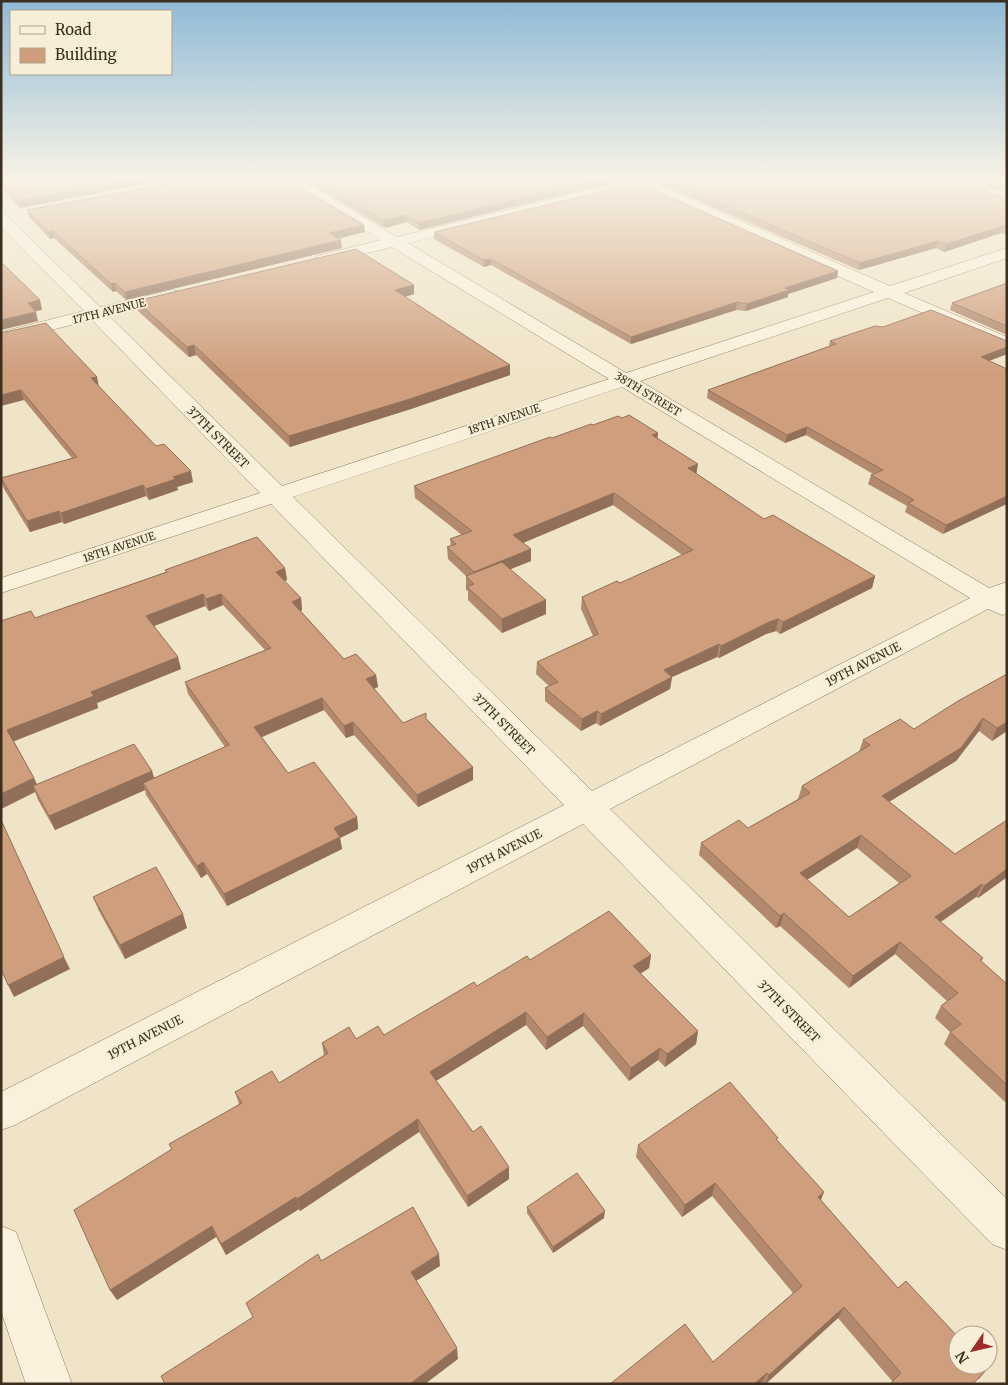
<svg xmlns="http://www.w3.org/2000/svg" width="1008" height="1385" viewBox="0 0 1008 1385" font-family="Merriweather,serif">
<rect width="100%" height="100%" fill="#f0e4c8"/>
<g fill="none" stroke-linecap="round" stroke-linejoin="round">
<defs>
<g id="minor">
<path d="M283,179H299L397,237L635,179H661L659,182L653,183L890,286L1007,248V258L904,293L1007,337V349L888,298L640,381L989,588L1007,582V614L1002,615L988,609L610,809L1007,1199V1250L992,1244L583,824L15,1125L1,1130V1092L564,805L271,504L1,593V578L260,493L92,320L1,342V332L84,311L1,227V214L6,215L100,307L172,290L178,291L180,295L178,299L109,316L282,486L609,379L392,247L323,264L317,262L315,259L317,256L381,240ZM638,187L874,292L626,373L408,243ZM622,387L970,598L592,791L293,497Z"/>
<path d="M1,1226L16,1232L72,1384H26L1,1311Z"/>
</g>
</defs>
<!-- minor casing -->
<use href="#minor" stroke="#8d765c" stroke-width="1"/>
<!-- minor -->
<use href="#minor" fill="#faf1dc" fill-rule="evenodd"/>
</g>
<!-- wall -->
<g fill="#b2896c" fill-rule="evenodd">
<path d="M1,179H170L20,208L1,188Z"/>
<path d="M302,179H628L419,230L407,222L385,228Z"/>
<path d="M660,179H946L1007,198V235L1001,233L944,252L936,248L859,270L659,184Z"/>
<path d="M962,179H1007V193Z"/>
<path d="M27,210L365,232L338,239L342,248L126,300L116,291L113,292L54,238L50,239L29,217Z"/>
<path d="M434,232L838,271L837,278L788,294V297L746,311L736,310L631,344L491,265L484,267L434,239Z"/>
<path d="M1007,283V335L950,310L952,303Z"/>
<path d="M414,285V294L405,297L510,365V375L411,409L290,447L196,355L189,357L138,311L136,301Z"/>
<path d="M1,333L99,387L156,446L193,482L177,487L178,490L149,500L146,496L64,524L62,522L30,532L4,489L1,480L72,458L24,400Z"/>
<path d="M830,341H1007V354L989,361L1007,369L943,534L905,512L907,506L868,484L871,475L873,474L806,435L785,443L707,398L708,390L829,346Z"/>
<path d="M593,425L658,439L697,474L764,519L875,576L872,588L780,634L776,631L766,634L719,658L717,657L672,677L670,689L600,726L596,723L581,731L545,701V688L549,686L536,674L537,662L593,636L581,609L582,597L620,583L682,555L613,505L523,543L531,549V561L510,569L546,614L502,633L468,600V591L466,590V576L448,559L447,547L451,546L450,539L462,535L415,498L414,486L552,438Z"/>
<path d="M285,568L287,580L284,581L301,598L302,610L301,611L344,659L376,675L378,687L374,689L403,723L427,719L473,767V780L418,807L354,735L346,738L324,710L262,737L288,773L357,817L358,829L340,838L342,849L227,906L207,874L201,878L146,795L145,790L55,830L38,800L35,792L1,809V621L35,618L166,572L165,570ZM223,605L265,650L185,682L188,694L225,747L154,778L152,771L37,784L14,741L98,708L97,703L181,669L154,626L205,606L209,611Z"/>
<path d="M958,701L1007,731L992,741L979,731L956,761L889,802L955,854L1007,820V877L978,898L976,897L941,922L983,958L981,962L1007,984V1100L1005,1102L944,1044L950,1032L935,1018L941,1006L947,1001L895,954L849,988L780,926L776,928L699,855L701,843L748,828L798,799L802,786L859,752L863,740L914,729ZM857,848L899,883L849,917L807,880Z"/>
<path d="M93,897L187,928L125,959L99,911Z"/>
<path d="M651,955L649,968L640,974L698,1031L696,1044L665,1067L658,1060L629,1081L583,1026L546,1050L526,1025L436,1081L473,1132L509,1179L468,1207L419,1132L300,1211L299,1209L226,1255L216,1237L117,1300L110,1290L171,1149L239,1104L235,1092L279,1083L324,1056L322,1043L384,1035L477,986L530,960Z"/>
<path d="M777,1140L824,1192L821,1200L898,1288L987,1369L979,1379L892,1381L838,1318L766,1384H763L762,1383L761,1384H610L713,1362L793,1293L712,1196L682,1217L636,1157L638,1145Z"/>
<path d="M527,1207L604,1218L553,1253L527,1213Z"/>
</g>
<!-- shaded-wall -->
<g fill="#916f58">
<path d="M134,179H170L20,208L18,201Z"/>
<path d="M601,179H628L419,230V223Z"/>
<path d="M407,215V222L385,228L384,220Z"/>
<path d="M364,225L365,232L330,240L329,233Z"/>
<path d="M1003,226L1001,233L944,252L946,244Z"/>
<path d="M53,231L54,238L50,239L48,232Z"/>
<path d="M341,240L342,248L126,300L125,292Z"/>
<path d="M938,241L936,248L859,270L860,263Z"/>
<path d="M491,259V265L484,267V260Z"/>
<path d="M838,271L837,278L788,294V297L746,311L747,304L785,288Z"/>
<path d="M115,283L116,291L113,292L111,284Z"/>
<path d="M414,285V294L396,299L395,290Z"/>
<path d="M40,300L42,310L31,312L28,303Z"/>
<path d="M737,302L736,310L631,344V337Z"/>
<path d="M36,312L38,321L1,330V320Z"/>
<path d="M194,345L196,355L189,357L187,347Z"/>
<path d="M1007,347V354L978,365L981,357Z"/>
<path d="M510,365V375L411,409L290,447L289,436Z"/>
<path d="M97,377L99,387L91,378Z"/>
<path d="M21,390L24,400L1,406V395Z"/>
<path d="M807,427L806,435L785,443L787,435Z"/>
<path d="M658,433L657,444L652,435Z"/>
<path d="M698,464L696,476L688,468Z"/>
<path d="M191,471L193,482L177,487L178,490L149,500L146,489L173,477Z"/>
<path d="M143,485L146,496L64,524L61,513Z"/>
<path d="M614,493L613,505L513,547V535Z"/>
<path d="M1007,496V504L943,534L946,525Z"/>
<path d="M59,511L62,522L30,532L27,521Z"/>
<path d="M531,549V561L474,584V572Z"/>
<path d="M285,568L287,580L278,583L276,572Z"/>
<path d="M875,576L872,588L780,634L783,622Z"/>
<path d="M203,594L205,606L149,628L146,616Z"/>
<path d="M221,594L223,605L209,611L206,599Z"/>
<path d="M301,598L302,610L294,613L292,602Z"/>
<path d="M546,600V614L502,633V619Z"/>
<path d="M778,619L776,631L766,634L719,658L721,646L769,622Z"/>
<path d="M719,644L717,657L672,677L670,689L600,726L601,714L664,670Z"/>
<path d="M178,657L181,669L97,703L98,708L12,742L7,730L91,692Z"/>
<path d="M376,675L378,687L367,691L366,679Z"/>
<path d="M322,698L324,710L257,739L254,727Z"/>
<path d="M597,711L596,723L581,731L582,719Z"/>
<path d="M983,718L979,731L956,761L877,809L882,796Z"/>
<path d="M353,722L354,735L346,738L344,726Z"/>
<path d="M1007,722V731L992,741L997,728Z"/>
<path d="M473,767V780L418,807L417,795Z"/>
<path d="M152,771L156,785L143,783L145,790L55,830L49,816Z"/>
<path d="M34,778L39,790L33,786L35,792L1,809V794Z"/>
<path d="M357,817L358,829L340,838L342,849L227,906L224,894L334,828Z"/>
<path d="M861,835L857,848L797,886L800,873Z"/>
<path d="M203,862L207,874L201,878L197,866Z"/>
<path d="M1007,869V877L978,898L984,886Z"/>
<path d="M982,884L976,897L930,929L935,917Z"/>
<path d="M784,913L780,926L776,928L780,916Z"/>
<path d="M183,914L187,928L125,959L120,945Z"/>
<path d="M900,942L895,954L849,988L853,976Z"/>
<path d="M651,955L649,968L632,979L633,966Z"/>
<path d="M64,957L70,969L14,997L8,985Z"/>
<path d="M526,1012V1025L431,1084L430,1072Z"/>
<path d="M584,1013L583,1026L546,1050L547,1037Z"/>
<path d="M698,1031L696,1044L665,1067L667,1054Z"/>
<path d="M660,1048L658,1060L629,1081L631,1068Z"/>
<path d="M418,1119L419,1132L300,1211L297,1199Z"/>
<path d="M509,1167V1179L468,1207L467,1196Z"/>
<path d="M715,1183L712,1196L682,1217L685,1205Z"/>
<path d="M824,1192L819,1204L818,1197Z"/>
<path d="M296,1197L299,1209L226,1255L221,1244Z"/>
<path d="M605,1211L604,1218L553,1253V1247Z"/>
<path d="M212,1226L216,1237L117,1300L110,1290Z"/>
<path d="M439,1254L440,1266L413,1283L411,1272Z"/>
<path d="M844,1307L838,1318L765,1384L769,1375Z"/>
<path d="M457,1348L458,1359L425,1384H410Z"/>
<path d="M767,1373L761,1384H754Z"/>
</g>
<!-- building -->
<g fill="#cf9f7d" stroke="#916f58" fill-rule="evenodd">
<path d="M1,179H134L18,201L1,184Z"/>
<path d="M194,179H286L364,225L329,233L341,240L125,292L115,283L111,284L53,231L48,232L27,210Z"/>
<path d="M313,179H601L419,223L407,215L384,220Z"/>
<path d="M664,179H946L1007,198V227L1003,226L946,244L938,241L860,263Z"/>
<path d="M985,179H1007V186Z"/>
<path d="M638,183L838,271L785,288L789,290L747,304L737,302L631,337L491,259L484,260L434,232Z"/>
<path d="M356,249L414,285L395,290L510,365L410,399L289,436L194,345L187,347L136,301Z"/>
<path d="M1,262L40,300L28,303L36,312L1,320Z"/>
<path d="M1007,283V326L952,303Z"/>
<path d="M931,310L1007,341V347L981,357L1007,369V496L946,525L908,503L914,500L871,475L883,470L807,427L787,435L708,390L836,344L830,341L875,326L883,327Z"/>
<path d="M46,323L97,377L91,378L156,446L164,444L191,471L173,477L176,479L146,489L143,485L61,513L59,511L27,521L1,478L77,457L21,390L1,395V333Z"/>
<path d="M629,415L658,433L652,435L698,464L688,468L764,519L773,515L875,576L783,622L778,619L769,622L721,646L719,644L664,670L672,677L601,714L597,711L582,719L545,688L558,682L537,662L598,634L582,597L617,581L620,583L693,550L614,493L513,535L531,549L474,572L447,547L456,544L450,539L472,531L414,486L550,437L552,438L591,424L593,425L618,416L622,418Z"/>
<path d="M257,537L285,568L276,572L301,598L292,602L344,659L356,654L376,675L366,679L403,723L426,713V719L473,767L417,795L353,722L344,726L322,698L254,727L288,773L314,762L357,817L334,828L340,837L224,894L203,862L197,866L143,783L229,745L185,682L271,648L221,594L206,599L203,594L146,616L178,657L91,692L94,696L7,730L34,778L1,794V621L31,611L35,618L167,572L165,570Z"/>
<path d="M502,562L546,600L502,619L467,587L474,584L466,576Z"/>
<path d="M1007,674V722L997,728L983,718L961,748L882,796L955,854L1007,820V869L984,886L982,884L935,917L983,958L980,960L1007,984V1085L950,1032L961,1024L941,1006L958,993L900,942L853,976L784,913L780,916L701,843L739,820L748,828L810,793L802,786L870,745L863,740L900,719L914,729L958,701ZM861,835L911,876L849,917L800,873Z"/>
<path d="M134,744L152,771L49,816L33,786Z"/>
<path d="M1,820L64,957L8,985L1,969Z"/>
<path d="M156,867L183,914L120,945L93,897Z"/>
<path d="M609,911L651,955L633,966L698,1031L667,1054L660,1048L631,1068L584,1013L547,1037L526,1012L430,1072L473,1132L481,1126L509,1167L467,1196L418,1119L297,1199L296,1197L221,1244L212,1226L110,1290L74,1210L172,1149L169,1144L242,1103L235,1092L272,1071L279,1083L328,1053L322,1043L349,1027L356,1039L378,1026L384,1035L474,982L477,986L527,956L530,960Z"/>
<path d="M730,1082L778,1138L776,1139L824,1192L818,1197L898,1288L906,1281L958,1337V1365H983L987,1369L973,1384H890L901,1373L844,1307L769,1375L767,1373L754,1384H610L685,1324L713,1362L802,1286L715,1183L685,1205L638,1145Z"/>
<path d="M577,1173L605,1211L553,1247L527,1207Z"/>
<path d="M413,1207L439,1254L411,1272L457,1348L410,1384H165L161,1376L253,1317L246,1303L318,1254L321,1261Z"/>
</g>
<!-- sky -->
<linearGradient id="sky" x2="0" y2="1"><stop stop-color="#8fbad6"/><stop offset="0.48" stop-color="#f8f3e6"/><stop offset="1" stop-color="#f8f3e6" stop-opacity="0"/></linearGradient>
<rect width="1008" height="373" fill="url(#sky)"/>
<g text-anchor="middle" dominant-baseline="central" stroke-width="4" stroke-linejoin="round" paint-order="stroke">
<!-- far-street labels -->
<g font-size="11" fill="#3d2e20" stroke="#f7eed8">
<text transform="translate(109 311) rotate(-14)">17TH AVENUE</text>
<text transform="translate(648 394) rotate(31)">38TH STREET</text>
<text transform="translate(504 419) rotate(-18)">18TH AVENUE</text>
<text transform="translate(119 547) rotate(-18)">18TH AVENUE</text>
</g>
<!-- street labels -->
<g font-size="12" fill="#3d2e20" stroke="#f7eed8">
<text transform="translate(218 437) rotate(45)">37TH STREET</text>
<text transform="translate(863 664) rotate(-27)">19TH AVENUE</text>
<text transform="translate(504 724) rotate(45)">37TH STREET</text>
<text transform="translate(504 851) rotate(-27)">19TH AVENUE</text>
<text transform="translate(789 1011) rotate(45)">37TH STREET</text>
<text transform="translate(145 1037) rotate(-27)">19TH AVENUE</text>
</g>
</g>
<!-- border -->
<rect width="1008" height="1385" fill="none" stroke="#3d2e20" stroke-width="5"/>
<!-- legend -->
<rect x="10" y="10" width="162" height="65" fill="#f7eed8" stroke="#ada18e"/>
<rect x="20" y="26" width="25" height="8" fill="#faf1dc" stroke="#ada18e"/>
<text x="55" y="35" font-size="15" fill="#3d2e20">Road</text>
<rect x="20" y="48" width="25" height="15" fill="#cf9f7d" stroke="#ada18e"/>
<text x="55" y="60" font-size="15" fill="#3d2e20">Building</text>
<!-- north arrow -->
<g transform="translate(973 1350) rotate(236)"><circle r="24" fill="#f7eed8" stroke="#ada18e"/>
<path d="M0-4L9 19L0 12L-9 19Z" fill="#9e2a2b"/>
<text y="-8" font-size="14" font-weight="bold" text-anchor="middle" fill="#3d2e20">N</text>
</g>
</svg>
